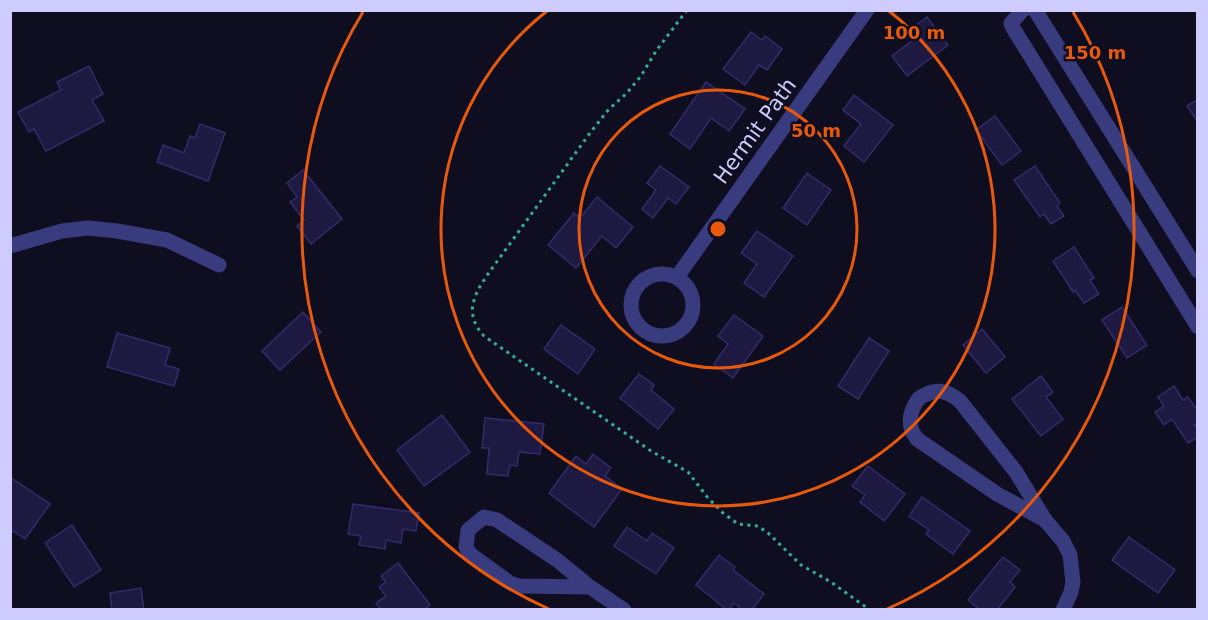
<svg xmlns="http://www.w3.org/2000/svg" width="1208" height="620" viewBox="0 0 1208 620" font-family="'DejaVu Sans',sans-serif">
<rect width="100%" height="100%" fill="#0f0d20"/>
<!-- building -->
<g fill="#1e1940" stroke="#342b6c" stroke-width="1.5">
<path d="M927,17L948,45L907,76L892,56L913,40L907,32Z"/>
<path d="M751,32L762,40L765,36L782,49L767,70L759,65L745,85L723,69Z"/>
<path d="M89,66L103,94L92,100L104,121L46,151L34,129L29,132L18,112L61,90L57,82Z"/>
<path d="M706,82L745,109L729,131L711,118L690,149L670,134Z"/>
<path d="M854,95L893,125L864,162L844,146L861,124L843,110Z"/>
<path d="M1198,99V122L1187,106Z"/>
<path d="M995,116L1021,151L1002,165L976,130Z"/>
<path d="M200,124L225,133L208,181L157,162L163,145L184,153L190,136L195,138Z"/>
<path d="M660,166L689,187L676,204L668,198L653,218L642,209L656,190L647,183Z"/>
<path d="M1035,166L1060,203L1057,206L1064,216L1051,224L1044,214L1040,217L1014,180Z"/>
<path d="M303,170L342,219L311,244L297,226L304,220L290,202L297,197L287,183Z"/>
<path d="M807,173L831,190L807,225L783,208Z"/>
<path d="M597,197L633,227L616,248L602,236L576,268L548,245L574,213L580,218Z"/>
<path d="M757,231L793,256L764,297L744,283L757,264L741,253Z"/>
<path d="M1074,247L1094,278L1090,280L1099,294L1084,303L1075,290L1073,292L1053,261Z"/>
<path d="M1122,307L1147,345L1127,358L1102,320Z"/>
<path d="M303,312L321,332L280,370L262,351Z"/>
<path d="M734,315L763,336L733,378L714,364L728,344L718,336Z"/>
<path d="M561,325L595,349L578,374L544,349Z"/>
<path d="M982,329L1005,357L986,373L963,345Z"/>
<path d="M117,333L170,348L165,365L179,369L174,386L107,367Z"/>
<path d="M869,338L889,351L858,399L838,386Z"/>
<path d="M639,374L654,385L651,390L674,409L658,429L620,398Z"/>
<path d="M1041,376L1053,392L1046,397L1063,419L1041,436L1012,399Z"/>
<path d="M1174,386L1183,400L1188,397L1198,411V423L1194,425L1198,429V437L1188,443L1172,419L1164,425L1155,412L1164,406L1158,397Z"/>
<path d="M442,415L470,452L424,486L397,450Z"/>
<path d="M485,418L544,424L540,454L519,452L517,466L510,465L508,476L487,474L489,448H482Z"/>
<path d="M593,454L611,468L605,476L622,489L594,527L549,493L576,456L586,464Z"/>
<path d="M868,466L905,494L884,521L860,502L865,495L852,486Z"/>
<path d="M10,477L50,504L25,539L10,529Z"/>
<path d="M922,497L970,531L953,554L926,534L929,530L909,516Z"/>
<path d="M353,504L419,513L416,531L403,529L401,543L386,540L385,549L359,545L361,536L348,534Z"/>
<path d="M72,525L101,570L74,587L45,543Z"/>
<path d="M627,527L647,541L652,533L674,548L656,574L614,546Z"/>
<path d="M1129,537L1175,570L1158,593L1112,560Z"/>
<path d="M719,555L735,567L733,570L764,594L752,610H743L734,603L729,610H727L696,585Z"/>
<path d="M1003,557L1020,570L1010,582L1015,587L997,610H980L968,600Z"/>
<path d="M398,563L430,605L424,610H381L376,603L386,596L379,587L386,582L381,576Z"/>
<path d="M141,588L144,610H112L110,593Z"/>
</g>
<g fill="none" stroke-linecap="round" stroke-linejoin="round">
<!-- path -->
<path stroke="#2fb09f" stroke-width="3" stroke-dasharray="3 4.5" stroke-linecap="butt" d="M687,10L656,51L641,76L626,94L609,109L590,133L488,274C473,296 464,314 484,336L651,451L688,472L708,498L723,513L738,524L758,526L768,533L801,565L831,582L870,610"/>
<!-- street -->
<g stroke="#383b7e" stroke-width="15">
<path d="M1023,10L1011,23L1013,28L1198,327"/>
<path d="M1035,10L1198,271"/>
<path d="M10,246L62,231L88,228L117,231L167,240L219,265"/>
<circle cx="662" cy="305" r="31"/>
<path d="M677,277L867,10"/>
<path d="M1045,520L997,494L917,439C906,425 909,412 919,398C935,388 945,389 960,401L1016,472L1045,520L1063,541L1070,555L1073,582L1071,592L1063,610"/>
<path d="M590,587L519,586L510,583L470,554L466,547L468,530L484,517L497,520L557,560L590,587L624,610"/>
</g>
</g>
<!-- distance rings -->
<g fill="none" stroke="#e8590c" stroke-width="3">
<circle cx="718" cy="229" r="139"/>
<path d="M889 11A277 277 0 1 1 547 11"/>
<path d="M549 609A416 416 0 0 1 363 12M1073 12A416 416 0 0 1 887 609"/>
</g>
<g text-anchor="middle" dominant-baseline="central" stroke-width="5" stroke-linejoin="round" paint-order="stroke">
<!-- street labels -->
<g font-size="21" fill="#ceccfe" stroke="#0f0d20">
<text transform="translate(755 131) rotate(-54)">Hermit Path</text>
</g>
</g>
<circle cx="718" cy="229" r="9" fill="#e8590c" stroke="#0f0d20" stroke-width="3"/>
<g font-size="18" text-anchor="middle" font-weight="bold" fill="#e8590c" stroke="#0f0d20" stroke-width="5" stroke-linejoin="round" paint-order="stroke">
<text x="914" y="39">100 m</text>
<text x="1095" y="59">150 m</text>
<text x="816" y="137">50 m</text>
</g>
<!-- border -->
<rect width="1208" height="620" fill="none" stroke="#ceccfe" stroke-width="24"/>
</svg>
